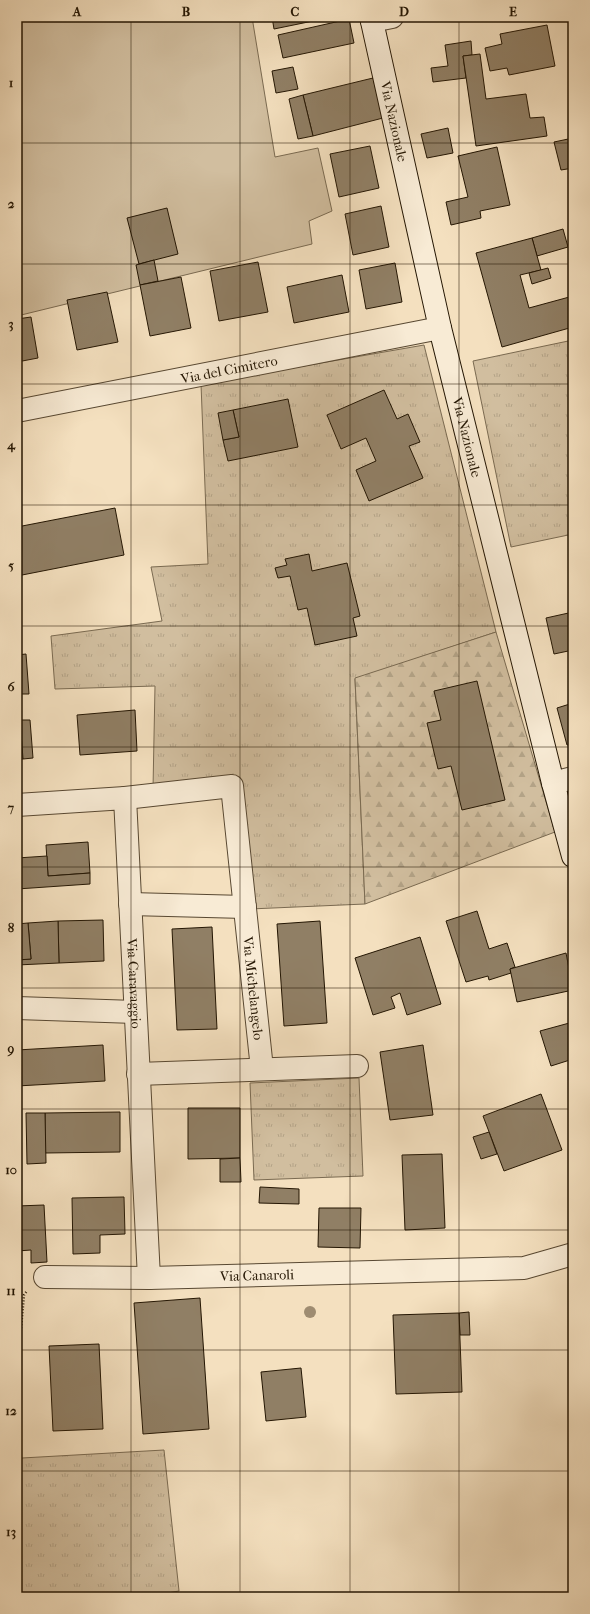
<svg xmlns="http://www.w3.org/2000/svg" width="590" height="1614" viewBox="0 0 590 1614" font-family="'IM FELL French Canon',serif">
<defs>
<pattern id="grass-tufts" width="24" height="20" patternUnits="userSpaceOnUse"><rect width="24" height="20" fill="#d1be9f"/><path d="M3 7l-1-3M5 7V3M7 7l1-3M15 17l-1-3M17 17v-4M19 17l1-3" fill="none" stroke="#b3a387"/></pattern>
<pattern id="forest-firs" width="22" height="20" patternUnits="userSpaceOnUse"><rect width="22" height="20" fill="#d1be9f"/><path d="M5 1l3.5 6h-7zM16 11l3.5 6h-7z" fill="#b3a387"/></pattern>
</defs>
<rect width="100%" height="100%" fill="#f4e0bf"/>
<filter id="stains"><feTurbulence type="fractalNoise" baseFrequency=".005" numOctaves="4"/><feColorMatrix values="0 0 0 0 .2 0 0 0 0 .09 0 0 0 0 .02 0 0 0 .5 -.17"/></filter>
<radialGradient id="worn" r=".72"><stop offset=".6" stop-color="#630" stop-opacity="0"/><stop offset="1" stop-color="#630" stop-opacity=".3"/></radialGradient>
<!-- grass -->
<g fill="url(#grass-tufts)" stroke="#7a6a51">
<path d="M573,340V534L511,547L473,361Z"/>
<path d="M424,345L496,632L355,679L365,904L250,909L236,779L153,789L155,686L55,689L51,636L162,621L151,567L208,564L201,384Z"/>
<path d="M359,1078L363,1176L254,1180L250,1083Z"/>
<path d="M164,1450L179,1591L145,1597H17V1474L22,1458Z"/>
</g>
<!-- forest -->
<path fill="url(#forest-firs)" stroke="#7a6a51" d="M496,632L555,832L365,904L355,678Z"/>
<!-- garden -->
<path fill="#d1be9f" stroke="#7a6a51" d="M17,17H252L275,157L318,148L332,211L309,221L312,244L17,316Z"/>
<!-- building -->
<g fill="#907f65" stroke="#241603">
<path d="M272,17H312L313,21L274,29Z"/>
<path d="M568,17H573V69H572Z"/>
<path d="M349,19L354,43L283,58L278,35Z"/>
<path d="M547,25L555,66L509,75L507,68L490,71L485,48L502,44L500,34Z"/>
<path d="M471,41L472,55L463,56L466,78L433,82L431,68L448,66L445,45Z"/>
<path d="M480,54L486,99L526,94L530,118L544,117L547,136L476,146L463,56Z"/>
<path d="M293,67L298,89L276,93L272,71Z"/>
<path d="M373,78L383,118L313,136L303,95Z"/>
<path d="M303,95L313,136L298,139L289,99Z"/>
<path d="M448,128L453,153L427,158L421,134Z"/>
<path d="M573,138V168L561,170L554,142Z"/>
<path d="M370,146L379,188L339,197L330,154Z"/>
<path d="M497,147L510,205L480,211L481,218L451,225L446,202L468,197L458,156Z"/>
<path d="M381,206L389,247L353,255L345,214Z"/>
<path d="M167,208L178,254L139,264L127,218Z"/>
<path d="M563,229L568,247L537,256L532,238Z"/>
<path d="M532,238L541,270L520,275L529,308L573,296V327L502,347L476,253Z"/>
<path d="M154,260L158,281L140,285L136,265Z"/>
<path d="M258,262L268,312L219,321L210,271Z"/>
<path d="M395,263L402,302L366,309L359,270Z"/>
<path d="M548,268L551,278L532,284L529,273Z"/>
<path d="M342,275L349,312L294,323L287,287Z"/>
<path d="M181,277L191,328L150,336L140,285Z"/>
<path d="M107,292L118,342L77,350L67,300Z"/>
<path d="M31,317L38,358L17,362V319Z"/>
<path d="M384,390L397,419L408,414L420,442L409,446L423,478L369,501L356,470L376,461L366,438L341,449L327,415Z"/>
<path d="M288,399L298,447L228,461L223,440L239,437L233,410Z"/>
<path d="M233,410L239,437L223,440L218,413Z"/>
<path d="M115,508L124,555L17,576V527Z"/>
<path d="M309,554L312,571L347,563L360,616L353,618L357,636L315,645L307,608L298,610L290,576L278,578L275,568L287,565L285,559Z"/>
<path d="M573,612V650L554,654L546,618Z"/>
<path d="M26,654L29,694H19L17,655Z"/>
<path d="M17,659L19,699L17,700Z"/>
<path d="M477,681L505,800L462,810L451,766L438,769L427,723L441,720L434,691Z"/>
<path d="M573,703V744L567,745L557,708Z"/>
<path d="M135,710L137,751L80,755L77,715Z"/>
<path d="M17,712H20L23,759H17Z"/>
<path d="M20,720H30L33,758L23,759Z"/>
<path d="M88,842L90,873L48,876L46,845Z"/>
<path d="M47,856L48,876L90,873V884L17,889V858Z"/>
<path d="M477,911L489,949L507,943L515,967L510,969L511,973L489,980L488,976L466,982L446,921Z"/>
<path d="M103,920L104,961L59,963L58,921Z"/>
<path d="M58,921L59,963L17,965V960L31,959L28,923Z"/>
<path d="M320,921L327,1023L284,1026L277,924Z"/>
<path d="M28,923L31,959L17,960V924Z"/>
<path d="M212,927L217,1029L177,1030L172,929Z"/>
<path d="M420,937L441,1004L407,1015L400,993L391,997L395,1008L373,1015L355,958Z"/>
<path d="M566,953L573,990L517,1002L510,969Z"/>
<path d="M573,1022V1059L551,1066L540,1031Z"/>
<path d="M103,1045L105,1081L17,1086V1050Z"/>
<path d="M423,1045L433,1115L390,1120L380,1052Z"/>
<path d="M541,1094L562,1150L504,1171L483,1116Z"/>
<path d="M188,1108H240V1158L188,1159Z"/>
<path d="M120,1112V1152L45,1153V1113Z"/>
<path d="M26,1113H45L46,1163L27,1164Z"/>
<path d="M489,1132L497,1154L481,1159L473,1137Z"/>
<path d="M442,1154L445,1228L405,1230L402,1155Z"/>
<path d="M240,1158L241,1182H220V1159Z"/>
<path d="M260,1187L299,1189V1204L259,1203Z"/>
<path d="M124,1197L125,1234L100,1235V1253L73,1254L72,1198Z"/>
<path d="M44,1205L47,1262L31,1263V1250L17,1251V1206Z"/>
<path d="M319,1208H361L360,1248L318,1247Z"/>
<path d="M573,1287V1320L569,1288Z"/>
<path d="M200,1298L209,1429L143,1434L134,1303Z"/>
<path d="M469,1312L470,1335H460L459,1313Z"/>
<path d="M459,1313L462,1392L396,1394L393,1315Z"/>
<path d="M99,1344L103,1429L53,1431L49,1346Z"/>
<path d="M301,1368L306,1417L266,1421L261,1372Z"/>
</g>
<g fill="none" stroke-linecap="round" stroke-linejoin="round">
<defs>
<g id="street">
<path d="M372,21L392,17"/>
<path id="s1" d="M17,411L440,328"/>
<path d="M553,783L573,778"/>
<path id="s2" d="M125,798L232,786L262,1069"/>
<path id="s3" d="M17,805L125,798L149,1278"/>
<path d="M130,904L245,907"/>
<path d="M17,1008L135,1012"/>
<path d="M138,1074L357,1066"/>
<path id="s4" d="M45,1277L149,1278L524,1268L573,1254"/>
</g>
<g id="secondary">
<path id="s5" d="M371,17L440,328L553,783L573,856"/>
</g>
</defs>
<!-- street casing -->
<use href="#street" stroke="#584832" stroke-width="24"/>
<!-- secondary casing -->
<use href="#secondary" stroke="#241603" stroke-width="24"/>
<!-- path -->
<path stroke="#241603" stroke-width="2.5" stroke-dasharray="1 2" stroke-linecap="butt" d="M17,1373L24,1295L27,1291"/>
<!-- street -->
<use href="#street" stroke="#f8ebd5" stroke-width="22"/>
<!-- secondary -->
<use href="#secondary" stroke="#f8ebd5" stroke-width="22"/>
</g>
<!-- trees -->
<circle fill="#9e8c71" cx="310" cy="1312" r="6"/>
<!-- grid -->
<path fill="none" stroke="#241603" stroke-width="1" stroke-opacity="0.55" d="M131,17V1597M240,17V1597M350,17V1597M459,17V1597M17,143H573M17,264H573M17,384H573M17,505H573M17,626H573M17,747H573M17,867H573M17,988H573M17,1109H573M17,1230H573M17,1350H573M17,1471H573"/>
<g text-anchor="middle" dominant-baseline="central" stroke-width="3" stroke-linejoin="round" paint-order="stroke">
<!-- street labels -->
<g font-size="14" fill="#241603" stroke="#f8ebd5">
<text stroke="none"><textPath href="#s5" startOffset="107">Via Nazionale</textPath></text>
<text stroke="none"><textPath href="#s1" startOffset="216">Via del Cimitero</textPath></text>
<text stroke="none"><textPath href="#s5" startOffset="431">Via Nazionale</textPath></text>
<text stroke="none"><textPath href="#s3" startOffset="294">Via Caravaggio</textPath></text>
<text stroke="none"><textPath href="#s2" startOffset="311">Via Michelangelo</textPath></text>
<text stroke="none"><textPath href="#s4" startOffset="212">Via Canaroli</textPath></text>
</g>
</g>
<!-- margin -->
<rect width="590" height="1614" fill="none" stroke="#f4e0bf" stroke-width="44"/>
<rect x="22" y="22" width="546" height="1570" fill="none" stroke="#241603" stroke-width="1.5"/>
<g font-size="13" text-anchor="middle" font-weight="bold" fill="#241603">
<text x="77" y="16">A</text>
<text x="186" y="16">B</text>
<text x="295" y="16">C</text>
<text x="404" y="16">D</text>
<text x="513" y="16">E</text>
<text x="11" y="87">1</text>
<text x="11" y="208">2</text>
<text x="11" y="328">3</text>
<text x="11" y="449">4</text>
<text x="11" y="570">5</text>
<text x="11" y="691">6</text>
<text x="11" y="812">7</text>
<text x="11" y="932">8</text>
<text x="11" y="1053">9</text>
<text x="11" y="1174">10</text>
<text x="11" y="1295">11</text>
<text x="11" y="1415">12</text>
<text x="11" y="1536">13</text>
</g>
<rect width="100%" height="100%" filter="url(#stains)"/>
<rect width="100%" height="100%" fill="url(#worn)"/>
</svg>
